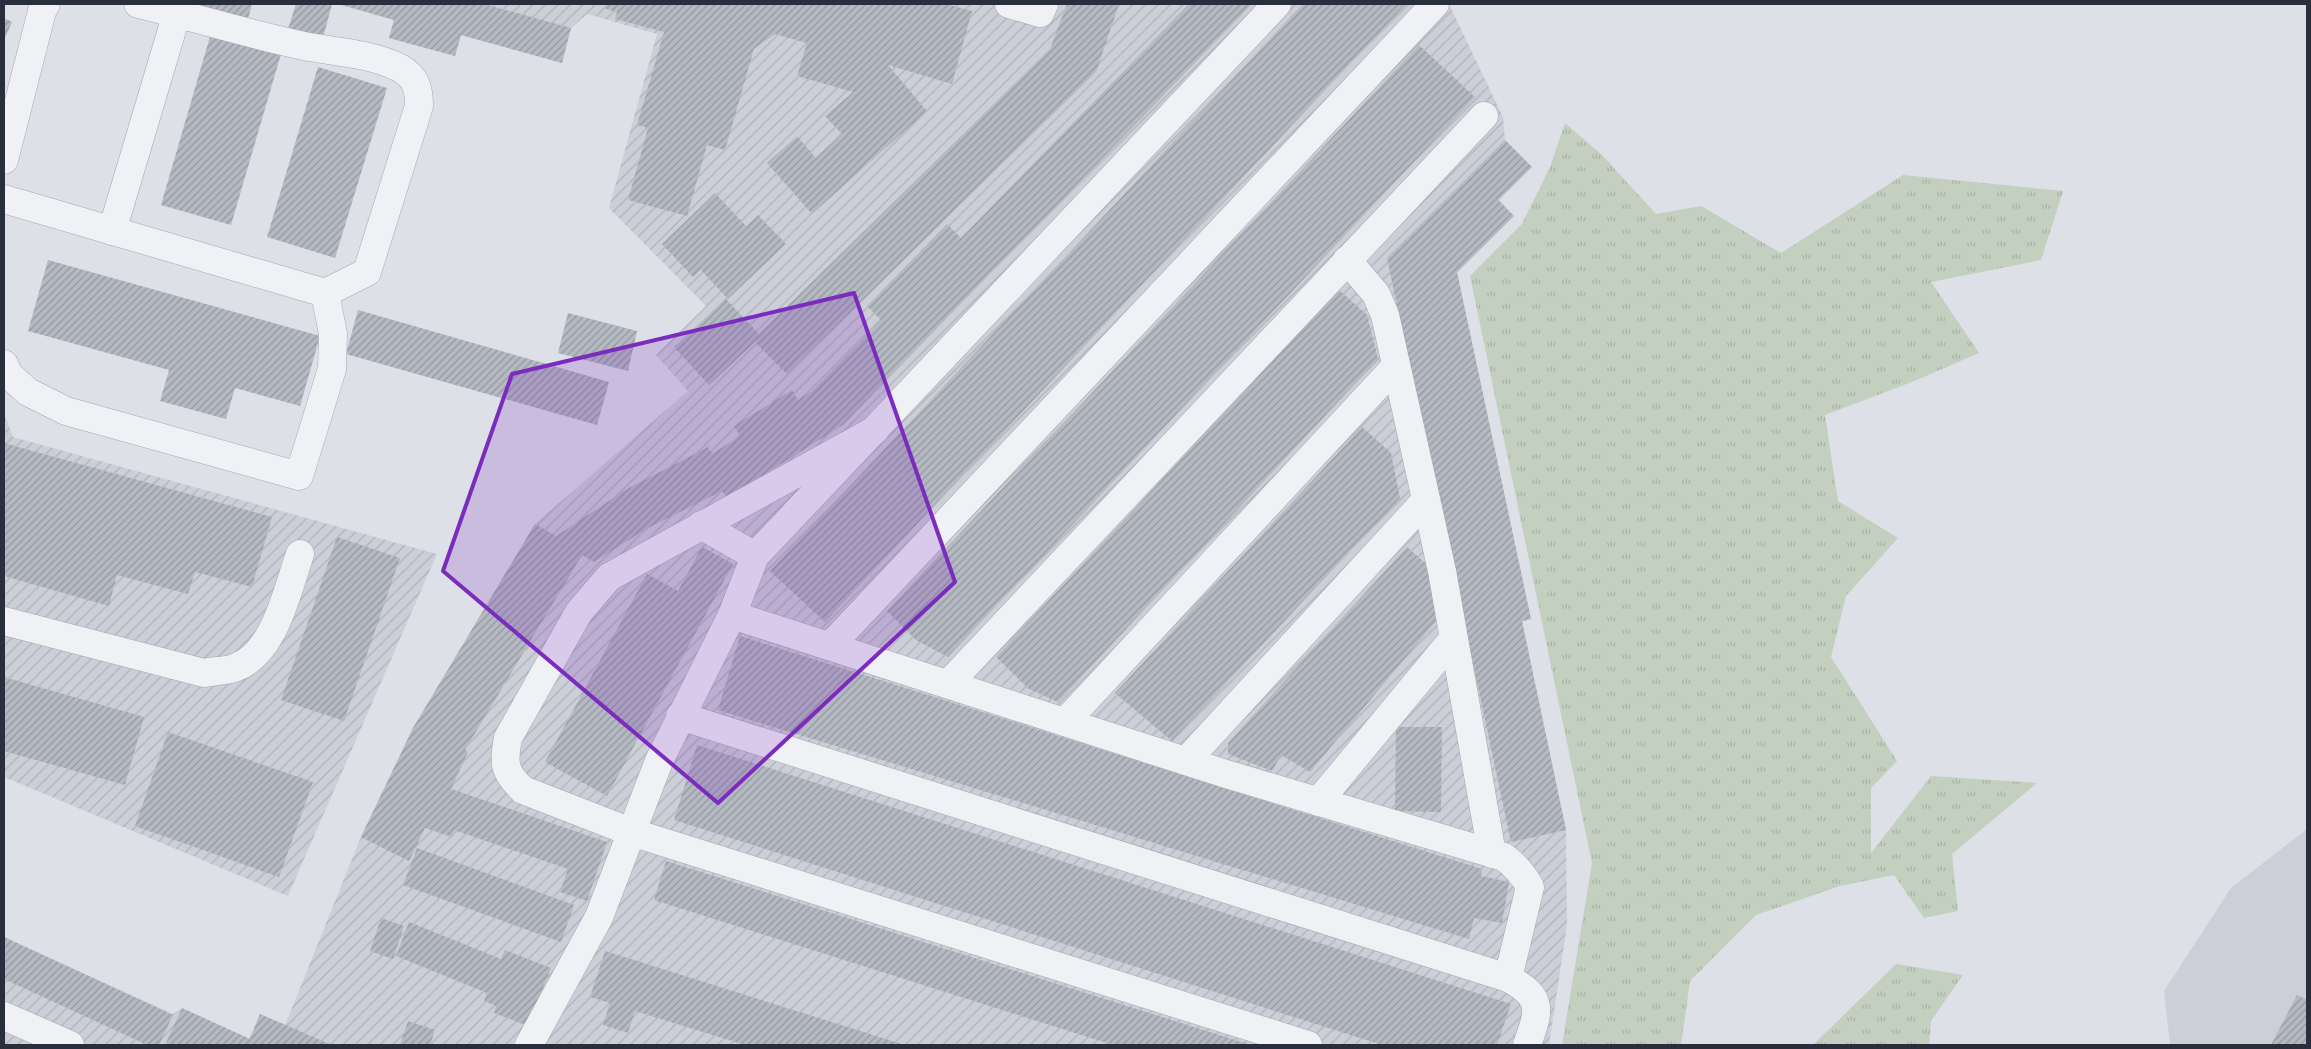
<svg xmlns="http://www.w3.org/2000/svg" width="2311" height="1049" viewBox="0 0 2311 1049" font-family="Arial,sans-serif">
<defs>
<pattern id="industrial-furrows" width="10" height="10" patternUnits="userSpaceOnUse" patternTransform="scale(1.25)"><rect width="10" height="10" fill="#cccfd7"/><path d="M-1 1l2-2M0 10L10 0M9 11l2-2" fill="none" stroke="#afb2b9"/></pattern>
<pattern id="grass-tufts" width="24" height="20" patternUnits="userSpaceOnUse" patternTransform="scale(1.25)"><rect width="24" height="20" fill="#c3cfbf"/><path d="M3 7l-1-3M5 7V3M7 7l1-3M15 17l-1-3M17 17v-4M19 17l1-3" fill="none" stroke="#a8b2a5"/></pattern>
<pattern id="building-hatch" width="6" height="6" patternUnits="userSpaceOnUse" patternTransform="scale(1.25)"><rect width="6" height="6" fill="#b5b9c2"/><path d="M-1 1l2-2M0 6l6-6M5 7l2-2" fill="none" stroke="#93979f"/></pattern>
</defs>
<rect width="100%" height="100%" fill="#dde0e6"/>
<!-- built -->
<path fill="#cccfd7" d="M2307,829V1045H2170L2164,991L2231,888Z"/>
<!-- industrial -->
<g fill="url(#industrial-furrows)">
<path d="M337,4H1449L1503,117L1505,140L1532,167L1499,200L1514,216L1457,273L1531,619L1522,622L1566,830L1567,925L1549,1045H4V937L173,1014L182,1008L249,1039L260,1014L285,1025L361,837L413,728L535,524L688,391L656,355L706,306L609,208L657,34L587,14L571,28L562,63L461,35L455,56L389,38L394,20Z"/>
<path d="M4,413L13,437L437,554L288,896L4,777Z"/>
</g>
<!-- grass -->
<g fill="url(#grass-tufts)">
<path d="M1565,123L1602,155L1656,214L1701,206L1781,253L1903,175L2063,191L2041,260L1931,282L1979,353L1912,382L1825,415L1838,501L1898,538L1846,596L1831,657L1897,761L1871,788V853L1931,776L2037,783L1952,854L1958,911L1924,918L1894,875L1840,886L1756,915L1690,981L1681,1045H1562L1592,863L1470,276L1522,224L1550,167Z"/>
<path d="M1896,964L1963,975L1931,1021L1929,1045H1813Z"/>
</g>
<!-- building -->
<g fill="url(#building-hatch)">
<path d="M197,4H252L248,19Z"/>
<path d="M296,4H332L323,38L288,29Z"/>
<path d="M339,4H484L571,28L562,63L461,35L455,56L389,38L394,20Z"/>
<path d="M607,4H946L972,11L952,84L888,65L927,111L812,214L767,163L797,136L816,158L842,134L825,116L853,92L797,76L807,43L775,34L754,49L725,150L707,145L687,216L628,200L648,128L637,125L664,32L615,19L617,12L606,9Z"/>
<path d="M1067,4H1119L1096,72L787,374L755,342L709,385L674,347L726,299L759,334L1050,49Z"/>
<path d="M1189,4H1252L843,425L727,498L722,491L648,528L594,562L582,555L465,750L468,752L451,789L607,842L587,901L560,892L568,869L454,830L452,837L425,828L409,861L361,837L413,728L535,524L556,536L627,489L708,447L712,454L740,436L734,426L792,390L798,400L812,391L881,320L867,306L947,224L961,238Z"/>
<path d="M1303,4H1406L825,622L770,571Z"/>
<path d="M4,18L12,22L4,40Z"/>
<path d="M211,33L281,54L231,225L161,205Z"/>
<path d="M1419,45L1475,97L948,657L916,640L887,611Z"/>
<path d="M318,67L387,88L335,258L267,237Z"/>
<path d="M1505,140L1532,167L1498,200L1514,216L1457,272L1531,619L1522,621L1566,830L1511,842L1387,258Z"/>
<path d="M715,193L746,226L758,215L786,244L728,299L701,270L693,277L662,244Z"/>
<path d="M48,260L320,336L300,406L235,388L226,419L160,401L169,370L28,331Z"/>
<path d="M1339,290L1367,315L1378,359L1058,702L1029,689L996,657Z"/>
<path d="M358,310L609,382L597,425L346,354Z"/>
<path d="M568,313L637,331L628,371L558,353Z"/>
<path d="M1362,427L1391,453L1400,498L1172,741L1115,693Z"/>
<path d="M4,443L272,517L252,587L195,572L188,594L117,575L109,606L4,576Z"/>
<path d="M337,537L400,558L344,721L281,700Z"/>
<path d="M702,547L733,564L607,796L545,762L647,574L678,591Z"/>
<path d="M1407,547L1433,570L1437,620L1310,772L1281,755L1272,771L1228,754V743Z"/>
<path d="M740,636L1482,869L1481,876L1509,882L1502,923L1474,918L1469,939L718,710Z"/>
<path d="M4,677L144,717L125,785L4,751Z"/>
<path d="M1396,727H1442L1441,812L1395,811Z"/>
<path d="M168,732L313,782L279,877L135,826Z"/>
<path d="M697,745L1511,1004L1497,1045H1382L674,820Z"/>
<path d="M417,848L574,905L561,942L403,885Z"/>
<path d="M666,861L1251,1045H1113L654,900Z"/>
<path d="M381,918L404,926L393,959L370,951Z"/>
<path d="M409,922L501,959L505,950L551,968L528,1026L494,1013L496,1006L484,1001L487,993L396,956Z"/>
<path d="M4,937L173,1015L159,1045H147L4,979Z"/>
<path d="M605,951L905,1045H745L635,1011L628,1033L603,1025L610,1003L590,997Z"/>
<path d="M2297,995L2307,1000V1045H2271Z"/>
<path d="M182,1008L250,1039L260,1014L332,1045H165Z"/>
<path d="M408,1021L435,1030L430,1045H400Z"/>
</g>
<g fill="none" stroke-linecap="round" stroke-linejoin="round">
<defs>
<g id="minor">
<path d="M1009,4L1040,13L1044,4"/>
<path d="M4,160L42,11L46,4"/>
<path d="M4,199L325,293L367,272L419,106C419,89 416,77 400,68C369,53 336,52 304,46C248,34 193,17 138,4"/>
<path d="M112,231L177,13"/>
<path d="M1347,260L1376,294L1385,315L1442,571L1492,854"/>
<path d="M4,364L9,375L28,392L66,411L299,476L332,369L333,334L325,293"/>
<path d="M875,430L609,577L579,612L508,738C503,764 504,772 523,790L631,832L1308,1045"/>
<path d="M701,525L755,556"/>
<path d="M732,615L1226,774L1504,857C1516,866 1523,874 1530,887L1508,978"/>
<path d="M4,621L204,673C213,671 223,671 231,669C274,658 287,591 300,554"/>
<path d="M830,646L1435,4"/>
<path d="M948,684L1484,116"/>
<path d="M680,716L1508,978C1545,998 1539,1011 1527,1045"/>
<path d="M1065,722L1396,366"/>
<path d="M1186,761L1426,500"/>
<path d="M1318,802L1453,639"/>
<path d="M4,1016L70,1045"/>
<path d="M529,1045L599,917L659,761L732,615L755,556L1277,4"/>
</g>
</defs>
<!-- minor casing -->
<use href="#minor" stroke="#a3a7af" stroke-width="29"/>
<!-- minor -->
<use href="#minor" stroke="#f0f1f5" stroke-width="28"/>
</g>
<!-- marked area -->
<path fill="#7b2cbf" fill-opacity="0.2" stroke="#7b2cbf" stroke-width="4" stroke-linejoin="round" d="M854,293L955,582L718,803L443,571L512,374Z"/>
<!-- border -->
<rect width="2311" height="1049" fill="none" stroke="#282e3b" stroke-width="10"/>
</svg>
